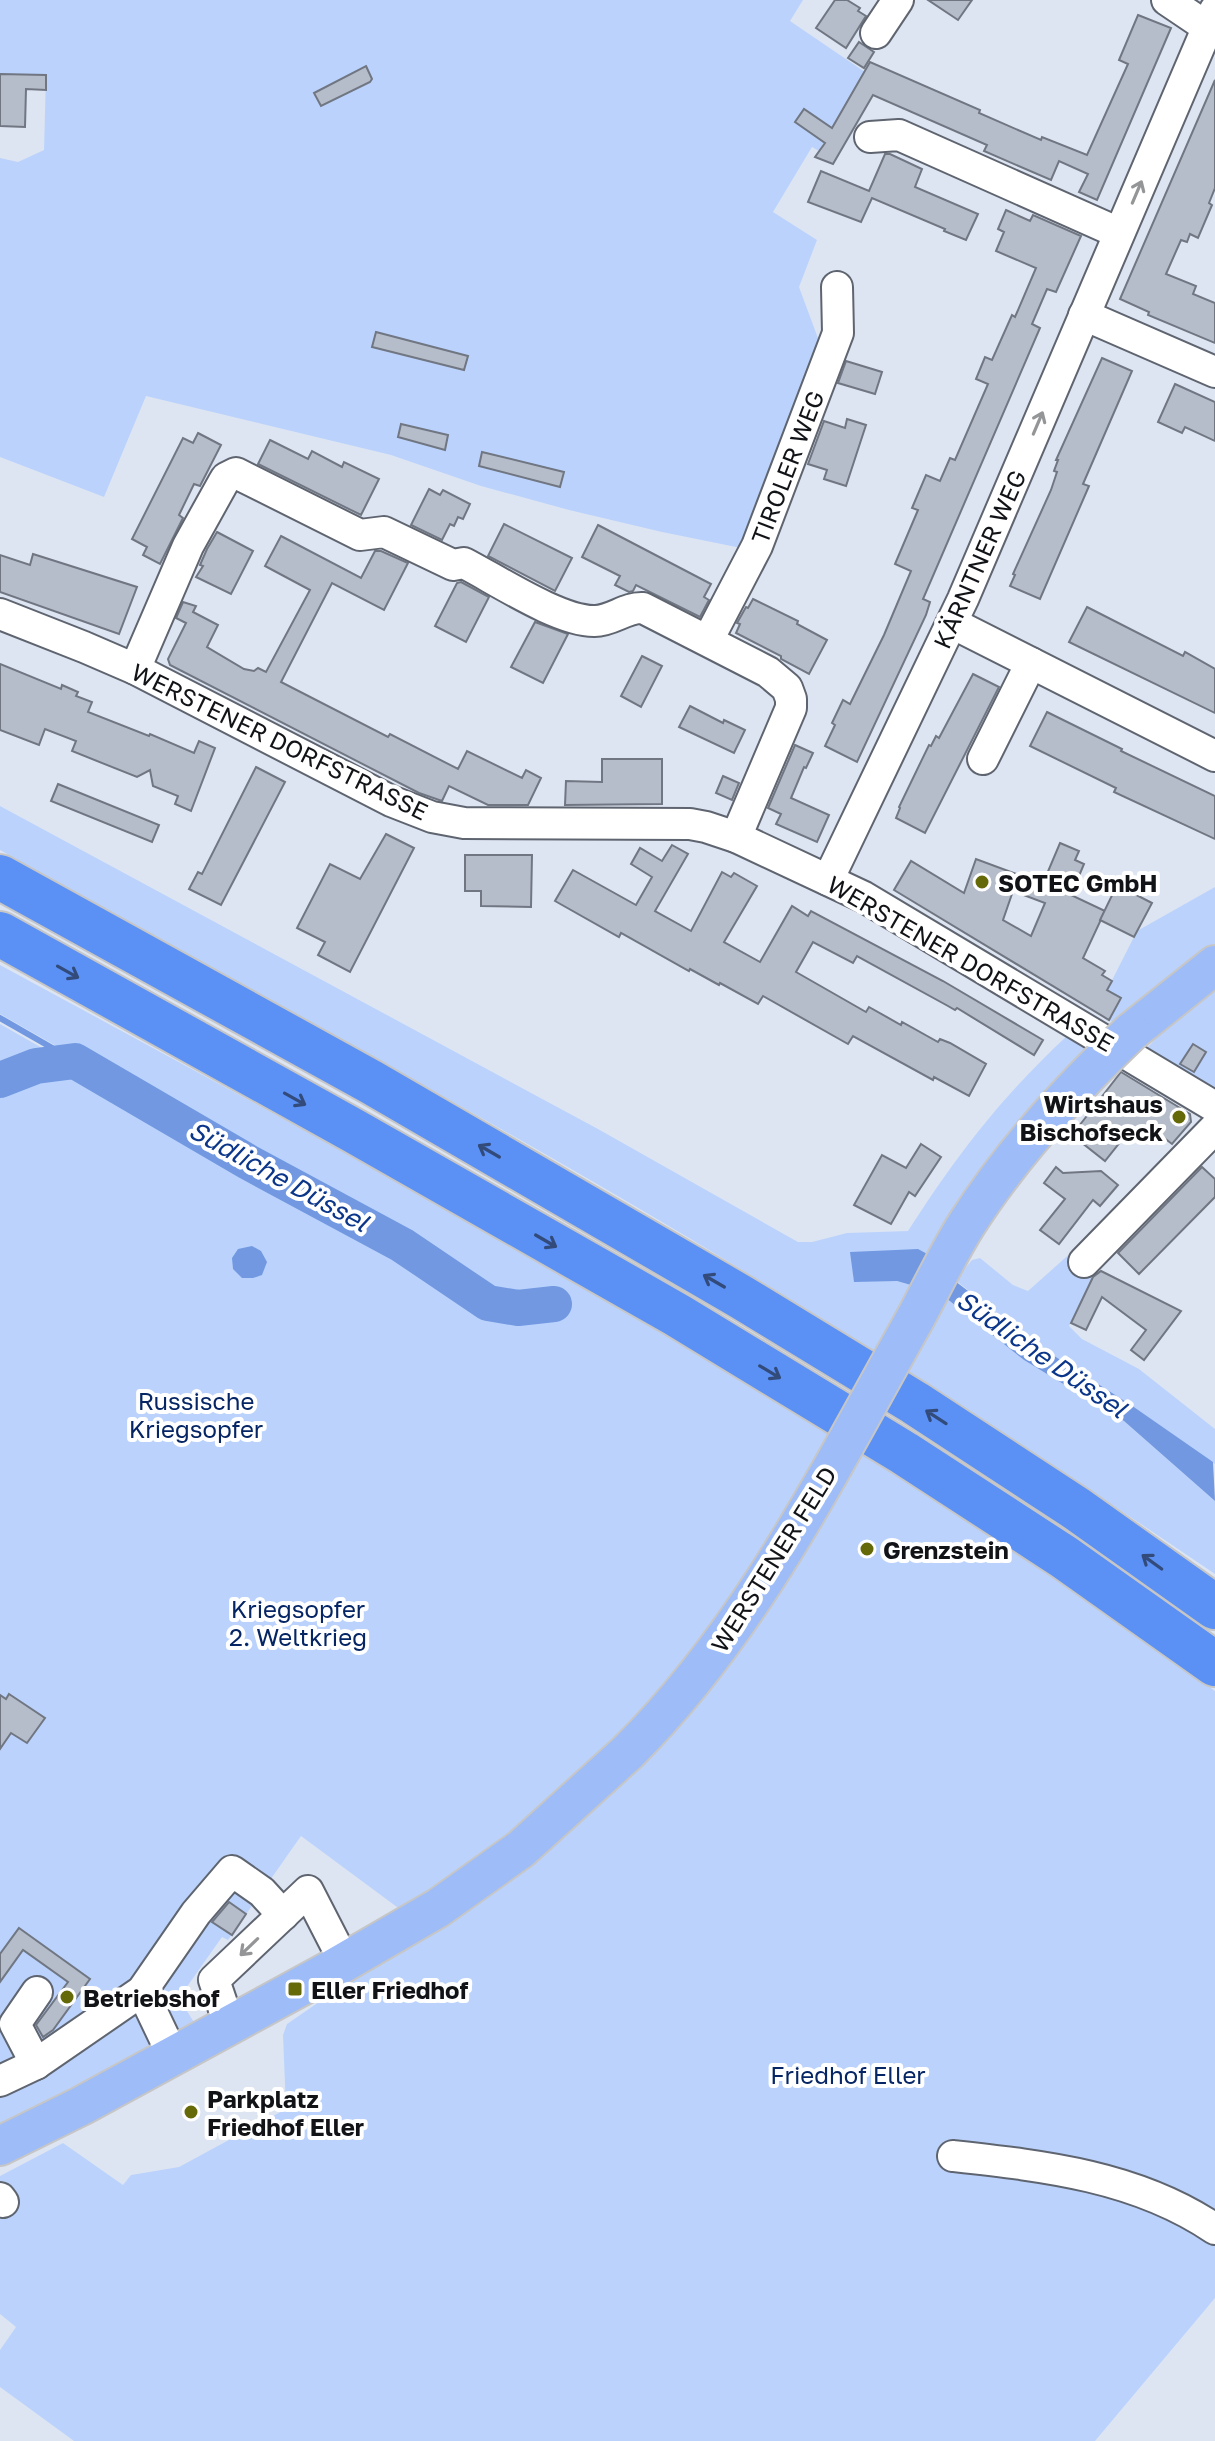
<svg xmlns="http://www.w3.org/2000/svg" width="1215" height="2441" viewBox="0 0 1215 2441" font-family="'Golos Text',sans-serif">
<rect width="100%" height="100%" fill="#dee5f2"/>
<!-- green -->
<g fill="#bbd3fc">
<path d="M0,0H803L790,21L865,72L819,151L812,147L773,212L817,240L799,287L822,349L746,549L662,532L569,510L481,486L391,455L146,396L104,497L0,457V158L18,162L44,150L46,75L0,74Z"/>
<path d="M0,806L598,1129L798,1242H812L847,1233L908,1231C957,1155 1001,1097 1068,1035L1090,1049L931,1256L851,1252L854,1281H897L928,1290L946,1298L1024,1360L1124,1421L1215,1501V1574C1025,1445 831,1321 633,1205C424,1083 211,968 0,850Z"/>
<path d="M1215,887V945L1173,978L1119,1025L1109,1020L1121,998L1107,990L1137,931Z"/>
<path d="M0,965C415,1190 833,1412 1215,1691V2298L1095,2441H74L0,2387V2350L16,2327L0,2314V2176L63,2143L123,2185L131,2175L179,2167L286,2109L283,2035L287,2024L351,1980L493,1894L537,1859L642,1764L614,1740C548,1803 479,1861 401,1910L301,1836L228,1940L222,1937L179,1998L195,2024L0,2125V1024L405,1255L477,1304L494,1312L559,1311L556,1303L502,1301L0,1014Z"/>
<path d="M1215,983V1092L1145,1050L1169,1025Z"/>
<path d="M1074,1250L1096,1270L1069,1326L1082,1339L1139,1369L1215,1429V1464L1131,1405L1045,1350L955,1280L972,1260L980,1258L1013,1285L1028,1291Z"/>
</g>
<!-- water -->
<g fill="#7198e1">
<path d="M252,1246L261,1251L267,1262L262,1275L253,1278H242L233,1269L232,1258L238,1249Z"/>
<path d="M918,1249L931,1256L955,1281L1045,1350L1131,1405L1213,1462L1215,1501L1124,1421L1024,1360L946,1298L928,1290L897,1281L854,1282L850,1252Z"/>
</g>
<g fill="none" stroke-linecap="round" stroke-linejoin="round">
<!-- stream -->
<path stroke="#7198e1" stroke-width="6" d="M0,1018L75,1061"/>
<!-- river -->
<path stroke="#7198e1" stroke-width="36" d="M0,1080L36,1066L75,1061L248,1162L402,1245L488,1303L518,1308L554,1304"/>
</g>
<!-- building -->
<g fill="#b6bdca" stroke="#707682" stroke-width="2" fill-rule="evenodd">
<path d="M835,0H847L860,8L858,11L866,16L846,48L816,28Z"/>
<path d="M928,0H972L958,20Z"/>
<path d="M1138,15L1171,28L1097,200L1079,192L1088,174L1059,161L1051,180L984,151L987,145L873,95L833,164L815,157L825,143L795,122L804,109L832,128L870,62L980,110L979,113L1041,140L1042,137L1087,155L1128,64L1119,60Z"/>
<path d="M859,42L874,52L864,68L848,58Z"/>
<path d="M366,66L372,79L370,82L321,106L314,93Z"/>
<path d="M0,74L46,75V90L26,89L25,127L0,126Z"/>
<path d="M1215,80V188L1209,203L1212,205L1198,238L1190,234L1187,242L1181,240L1166,274L1196,286L1193,294L1215,303V343L1148,315L1149,312L1120,299Z"/>
<path d="M885,154H890L922,169L915,187L978,214L966,240L944,231L945,229L872,198L861,222L808,202L821,171L869,191Z"/>
<path d="M1006,210L1030,221L1033,215L1081,236L1056,292L1047,289L1032,324L1040,328L923,599L930,602L926,615L857,762L825,746L835,725L832,723L843,700L850,704L884,635L911,571L895,564L918,510L912,508L926,475L940,481L950,458L955,460L988,384L976,379L985,357L992,360L1012,315L1015,317L1036,268L996,251L1004,232L998,229Z"/>
<path d="M376,332L468,356L464,370L372,347Z"/>
<path d="M1102,358L1132,371L1083,484L1089,486L1040,599L1010,586L1015,575L1013,574L1051,490L1057,472L1054,471L1058,460H1056Z"/>
<path d="M846,361L882,372L875,394L838,383Z"/>
<path d="M1175,384L1215,402V441L1185,427L1182,433L1158,422Z"/>
<path d="M847,419L866,425L846,486L824,479L827,470L808,464L824,421L845,428Z"/>
<path d="M401,424L448,435L445,450L398,437Z"/>
<path d="M198,433L221,445L200,486L194,484L179,515L183,518L160,564L143,555L147,547L132,539L183,438L193,443Z"/>
<path d="M270,440L308,459L312,451L342,467L344,462L379,479L361,515L258,464Z"/>
<path d="M482,452L564,472L560,487L479,466Z"/>
<path d="M429,489L440,495L443,490L470,504L463,519L458,517L454,526L450,524L442,540L411,525Z"/>
<path d="M504,524L572,558L555,591L488,556Z"/>
<path d="M598,525L711,584L704,597L709,600L700,617L636,585L633,591L629,592L615,585L620,576L582,557Z"/>
<path d="M217,532L253,551L231,594L196,577L203,566L200,565L207,549Z"/>
<path d="M281,536L361,578L375,551H381L408,563L384,610L332,583L281,682L388,737L390,734L458,769L467,751L522,778L526,770L541,778L528,805H488L449,786L442,801L419,793L170,665L168,659L186,623L176,618L183,602L196,606L193,612L218,625L207,647L244,669L254,671L258,668L266,672L310,590L265,566Z"/>
<path d="M33,554L137,587L119,634L0,592V555L30,565Z"/>
<path d="M461,582L489,597L466,642L435,626L457,583Z"/>
<path d="M753,599L798,621L797,624L827,640L809,674L781,659V656L736,633L740,624L737,623L746,607L748,608Z"/>
<path d="M1087,607L1183,656L1185,652L1215,669V713L1069,642Z"/>
<path d="M535,622L568,634L543,683L511,667Z"/>
<path d="M642,656L662,666L641,707L621,696Z"/>
<path d="M0,664L61,689L62,685L78,692L76,696L92,702L88,712L149,736L150,734L194,753L199,741L215,748L191,811L175,804L178,796L153,786L150,770L137,777L72,751L76,741L45,729L39,745L0,730Z"/>
<path d="M973,674L999,687L925,833L896,818L900,808L899,807L929,745L931,746L936,736L939,738Z"/>
<path d="M690,706L723,723L724,720L745,730L734,753L679,727Z"/>
<path d="M1047,712L1122,749L1121,751L1215,796V839L1114,792L1116,788L1030,746Z"/>
<path d="M795,745L813,753L806,768L804,767L791,798L829,815L817,842L776,824L781,814L768,808Z"/>
<path d="M602,759H662V804L565,805L566,781L602,782Z"/>
<path d="M256,767L285,782L221,905L189,889L198,872L202,874Z"/>
<path d="M723,776L739,783L732,800L716,793Z"/>
<path d="M58,784L159,825L152,842L51,801Z"/>
<path d="M386,834L414,848L350,972L318,955L325,942L297,928L330,864L360,879Z"/>
<path d="M1060,843L1079,851L1075,860L1084,864L1071,895L1105,911L1083,958L1105,971L1102,975L1112,981L1107,990L1121,998L1109,1020L894,890L911,861L964,893L976,859L1035,881L1036,878L1044,881ZM1013,891L1045,903L1031,936L1003,920Z"/>
<path d="M672,845L688,854L655,911L691,931L722,872L731,877L734,873L757,886L724,942L760,962L792,906L808,916L811,911L943,981L1043,1040L1034,1055L957,1008L955,1010L948,1006L857,956L853,963L813,942L796,972L866,1012L869,1007L901,1025L902,1022L938,1042L940,1039L950,1043L986,1064L969,1096L934,1077L933,1080L853,1036L848,1044L763,996L758,1004L720,983L719,985L690,969L689,971L621,933L619,937L555,901L573,870L636,905L652,877L631,864L640,848L662,861Z"/>
<path d="M465,855H532L531,907L481,906V891H465Z"/>
<path d="M1117,885L1152,903L1134,937L1100,920Z"/>
<path d="M1193,1044L1206,1052L1194,1072L1180,1064Z"/>
<path d="M1121,1072L1190,1114L1191,1122L1172,1144L1159,1134L1151,1142L1135,1128L1131,1133L1129,1131L1105,1161L1072,1135Z"/>
<path d="M921,1144L941,1157L915,1196L909,1192L891,1224L854,1205L882,1155L906,1168Z"/>
<path d="M1056,1167L1063,1173L1101,1171L1118,1185L1100,1206L1093,1200L1059,1244L1040,1230L1065,1199L1044,1183Z"/>
<path d="M1202,1167L1215,1179V1197L1139,1274L1118,1253Z"/>
<path d="M1101,1271L1181,1311L1144,1360L1131,1350L1146,1330L1102,1297L1086,1330L1071,1323L1093,1277Z"/>
<path d="M9,1694L45,1718L27,1743L11,1733L0,1749V1695L6,1699Z"/>
<path d="M229,1902L246,1914L232,1935L212,1922Z"/>
<path d="M19,1928L90,1979L53,2030L43,2037L36,2025L68,1982L23,1950L0,1982V1954Z"/>
</g>
<g fill="none" stroke-linecap="round" stroke-linejoin="round">
<defs>
<g id="minor">
<path d="M1167,0L1207,27"/>
<path d="M876,33L898,0"/>
<path d="M870,137L899,135L1119,233"/>
<path d="M1084,315L1215,372"/>
<path d="M0,614L84,647L135,669L391,801L432,817L464,823L690,824L706,827L736,837L864,897L1215,1107"/>
<path d="M952,623L1215,756"/>
<path d="M708,640L757,546L838,333L837,287"/>
<path d="M135,669L188,546L223,483L226,478L236,473L360,535L384,532L453,565L464,563C497,580 560,622 595,621C612,621 626,607 643,608L768,672L787,688L791,699V708L736,837"/>
<path d="M983,759L1031,663"/>
<path d="M828,880L963,599L1215,10"/>
<path d="M1084,1262L1215,1128"/>
<path d="M142,1991L173,2056"/>
<path d="M229,2024L214,1980L308,1891L345,1963"/>
<path d="M36,2064L15,2024L37,1992"/>
<path d="M0,2081L36,2064L142,1991L196,1913L232,1871L262,1892L283,1915"/>
<path d="M953,2156C1044,2166 1137,2176 1215,2229"/>
<path d="M0,2198L3,2202"/>
</g>
<g id="major">
<path d="M1131,1032L1215,965"/>
<path d="M0,2146L81,2106L331,1970L438,1908L521,1849L628,1752"/>
</g>
<g id="highway">
<path d="M0,877L371,1082L741,1297L915,1403L1077,1509L1215,1607"/>
<path d="M0,934L354,1131L677,1315L904,1453L1064,1557L1215,1664"/>
</g>
</defs>
<!-- minor casing -->
<use href="#minor" stroke="#5f6570" stroke-width="34"/>
<!-- major casing -->
<use href="#major" stroke="#c6c6c7" stroke-width="42"/>
<!-- highway casing -->
<use href="#highway" stroke="#c6c6c7" stroke-width="48"/>
<!-- minor -->
<use href="#minor" stroke="#fff" stroke-width="30"/>
<!-- major -->
<use href="#major" stroke="#9dbcf8" stroke-width="38"/>
<!-- highway -->
<use href="#highway" stroke="#5b90f4" stroke-width="44"/>
<defs>
<path id="major-bridge" d="M628,1752C751,1630 827,1475 911,1326C930,1292 946,1257 966,1225C1012,1153 1069,1091 1131,1032"/>
</defs>
<!-- major-bridge casing -->
<use href="#major-bridge" stroke="#c6c6c7" stroke-width="42" stroke-linecap="butt"/>
<!-- major-bridge -->
<use href="#major-bridge" stroke="#9dbcf8" stroke-width="38"/>
</g>
<!-- one-way arrows -->
<defs><path id="oneway-shaft" d="M-6 0H5M1.5-3L5.5 0L1.5 3" fill="none" stroke-width="1.6" stroke-linecap="round" stroke-linejoin="round" transform="scale(2)"/></defs>
<g stroke="#949597">
<use href="#oneway-shaft" transform="translate(1137 192) rotate(-67)"/>
<use href="#oneway-shaft" transform="translate(1038 423) rotate(-67)"/>
<use href="#oneway-shaft" transform="translate(249 1947) rotate(136)"/>
</g>
<g stroke="#324b7a">
<use href="#oneway-shaft" transform="translate(68 972) rotate(29)"/>
<use href="#oneway-shaft" transform="translate(295 1099) rotate(29)"/>
<use href="#oneway-shaft" transform="translate(489 1151) rotate(-150)"/>
<use href="#oneway-shaft" transform="translate(546 1241) rotate(30)"/>
<use href="#oneway-shaft" transform="translate(714 1281) rotate(-150)"/>
<use href="#oneway-shaft" transform="translate(770 1372) rotate(31)"/>
<use href="#oneway-shaft" transform="translate(936 1417) rotate(-147)"/>
<use href="#oneway-shaft" transform="translate(1152 1562) rotate(-144)"/>
</g>
<!-- markers -->
<g fill="#666908" stroke="#fff" stroke-width="3">
<circle cx="982" cy="882" r="8"/>
<circle cx="1179" cy="1117" r="8"/>
<circle cx="867" cy="1549" r="8"/>
<rect x="287" y="1981" width="16" height="16" rx="4"/>
<circle cx="67" cy="1997" r="8"/>
<circle cx="191" cy="2112" r="8"/>
</g>
<g text-anchor="middle" dominant-baseline="central" stroke-width="8" stroke-linejoin="round" paint-order="stroke">
<!-- street labels -->
<g font-size="24" fill="#111317" stroke="#fff">
<text transform="translate(787 467) rotate(-69)">TIROLER WEG</text>
<text transform="translate(979 559) rotate(-66)">KÄRNTNER WEG</text>
<text transform="translate(280 741) rotate(26)">WERSTENER DORFSTRASSE</text>
<text transform="translate(971 963) rotate(30)">WERSTENER DORFSTRASSE</text>
<text transform="translate(773 1559) rotate(-58)">WERSTENER FELD</text>
</g>
<!-- poi labels -->
<g font-size="24" font-weight="bold" fill="#111317" stroke="#fff" text-anchor="start">
<text x="998" y="882">SOTEC GmbH</text>
<text x="1163" y="1103" text-anchor="end">Wirtshaus<tspan x="1163" dy="28">Bischofseck</tspan></text>
<text x="883" y="1549">Grenzstein</text>
<text x="311" y="1989">Eller Friedhof</text>
<text x="83" y="1997">Betriebshof</text>
<text x="207" y="2098">Parkplatz<tspan x="207" dy="28">Friedhof Eller</tspan></text>
</g>
<!-- park labels -->
<g font-size="24" fill="#052564" stroke="#fff">
<text x="196" y="1400">Russische<tspan x="196" dy="28">Kriegsopfer</tspan></text>
<text x="298" y="1608">Kriegsopfer<tspan x="298" dy="28">2. Weltkrieg</tspan></text>
<text x="848" y="2074">Friedhof Eller</text>
</g>
<!-- water labels -->
<g font-size="26" font-style="italic" fill="#0b3689" stroke="#fff">
<text transform="translate(279 1176) rotate(29)">Südliche Düssel</text>
<text transform="translate(1042 1354) rotate(35)">Südliche Düssel</text>
</g>
</g>
</svg>
